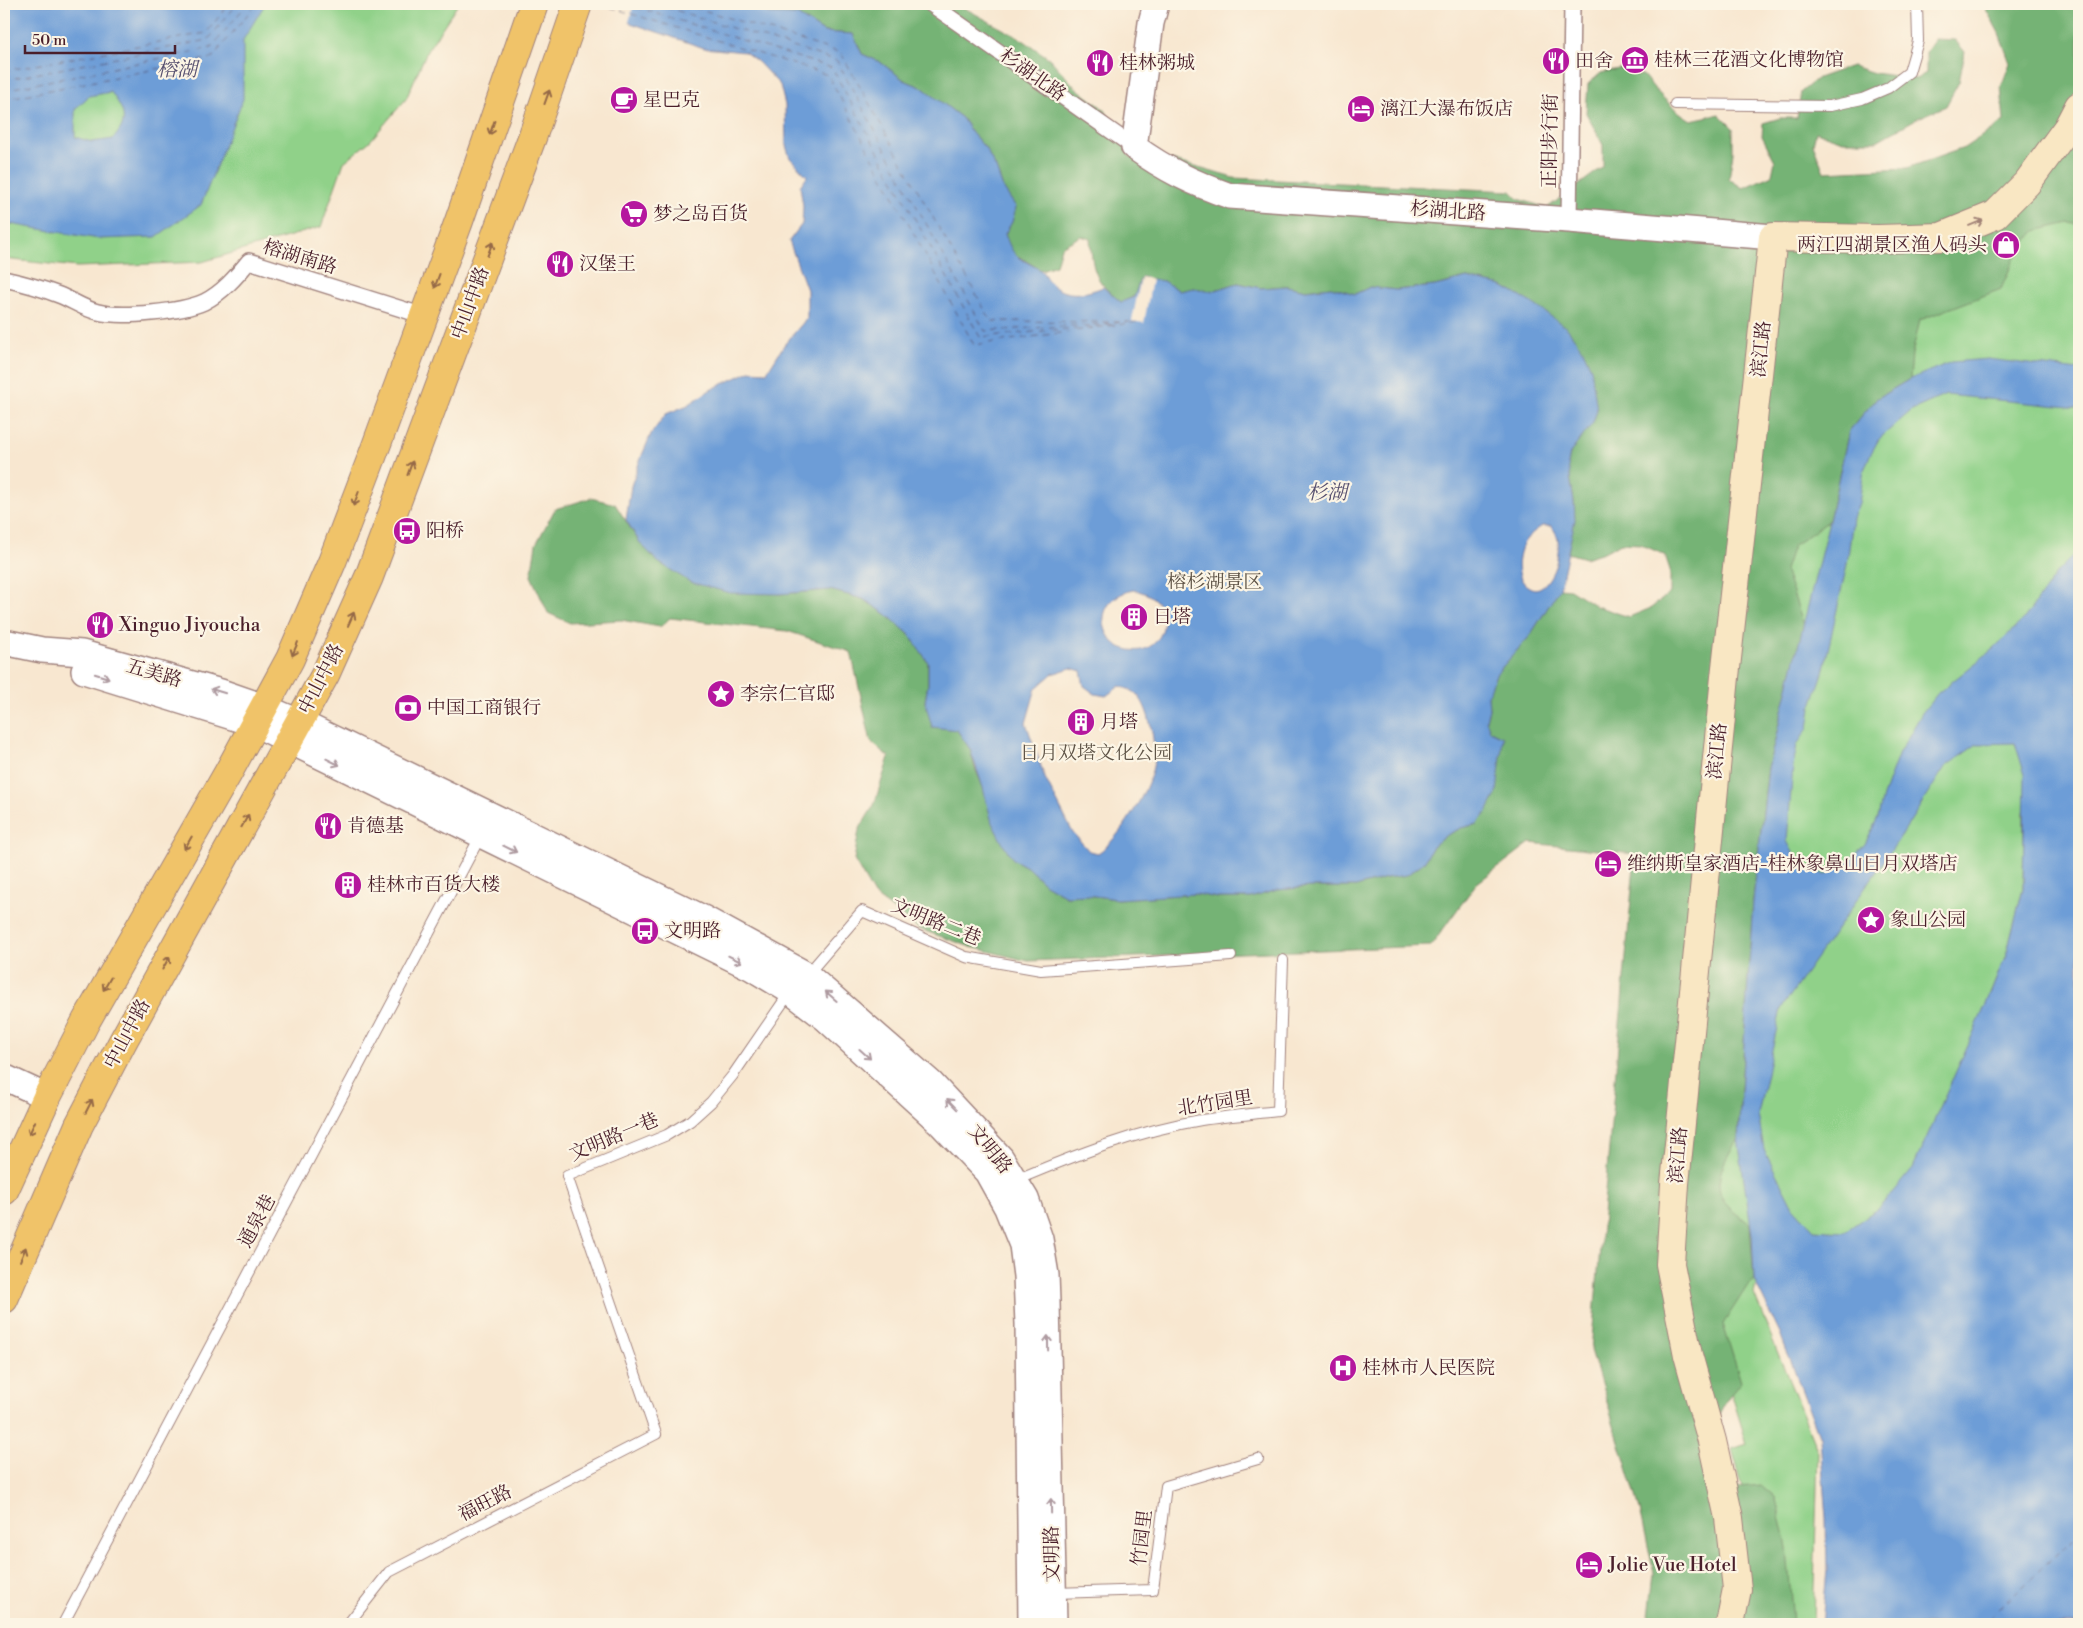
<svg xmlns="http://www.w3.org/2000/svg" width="2083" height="1628" viewBox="0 0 2083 1628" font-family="'Libre Bodoni','Noto Serif SC',serif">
<rect width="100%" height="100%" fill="#fcf5e5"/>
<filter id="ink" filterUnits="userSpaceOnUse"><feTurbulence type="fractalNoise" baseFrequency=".02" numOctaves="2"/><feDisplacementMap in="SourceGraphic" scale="10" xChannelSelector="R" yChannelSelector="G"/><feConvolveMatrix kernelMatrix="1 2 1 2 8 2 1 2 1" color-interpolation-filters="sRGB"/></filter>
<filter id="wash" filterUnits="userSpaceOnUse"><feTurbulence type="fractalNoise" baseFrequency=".0096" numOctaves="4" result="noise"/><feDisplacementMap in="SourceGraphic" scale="20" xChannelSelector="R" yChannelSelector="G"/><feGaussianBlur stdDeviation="1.12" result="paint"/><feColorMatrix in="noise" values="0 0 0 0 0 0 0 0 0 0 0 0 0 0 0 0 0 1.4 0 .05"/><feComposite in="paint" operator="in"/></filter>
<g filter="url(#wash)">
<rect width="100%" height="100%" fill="#f8e7d0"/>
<!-- green -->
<g fill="#90d189" stroke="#6d785a">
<path d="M4,4H458L427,51L406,99L370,141L344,162L321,227L202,262L77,267L4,259Z"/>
<path d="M2079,174V629L2024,812L2023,888L2007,952L1987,1002L1924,1178L1840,1256L1769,1232L1754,1294L1818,1452L1813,1624H1763L1756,1532L1732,1449L1747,1444L1713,1334L1701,1273L1801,263Z"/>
</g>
<!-- forest -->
<path fill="#74b375" stroke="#5f6950" d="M757,4H957L1023,40L1050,59L1075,87L1105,110L1130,157L1175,161L1233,178L1511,191L1519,199L1547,208L1603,167V145L1586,113L1588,84L1601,73L1627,67L1637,75H1643C1656,91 1673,110 1691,120L1719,114L1733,128V153L1729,179L1743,188L1772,175L1775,161L1762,136L1763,123L1780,118H1797L1801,92L1818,78L1852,66L1874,73L1916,79L1926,73V52L1935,39L1955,40L1965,52L1959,82L1946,106L1916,119L1877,141H1843L1816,132L1813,144L1824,172L1907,168L1964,148L2004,121L2001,87L2010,63L1999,33L1983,4H2079V225L2069,223L2035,231L2014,259L2001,289L1920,320L1912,354L1910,379L1876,399L1849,431L1829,521L1793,546L1785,570L1804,625L1768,768L1753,900L1738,1139C1727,1156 1711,1181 1724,1201C1729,1210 1743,1218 1750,1224L1754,1280L1748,1285L1723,1324L1741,1382L1727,1399L1718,1416L1724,1463L1738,1487L1761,1485L1775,1497L1784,1531L1787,1548L1793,1624H1648L1654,1573L1640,1510L1591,1350L1635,854L1530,843L1476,884L1431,946L1028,961L971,947L919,929L874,895L854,860L859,830L874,805L889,757L871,742L851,652L787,631L670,618L660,627L621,620L570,623L548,613L531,576L536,544L555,509L591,498L615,504L640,543L779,594L830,590L863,599L886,614L909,634L928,662V684L925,702L957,730L970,749L975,768L1013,859L1027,867L1045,884L1066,896L1086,895L1117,899L1196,894L1218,898H1250L1277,890L1310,887H1356L1386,878L1407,875L1424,862L1433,846L1445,836L1461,828L1477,824L1503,738L1490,731L1486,720L1489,709L1488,696L1496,674L1529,637L1560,588L1570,589L1596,606L1629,617L1651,608L1670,593V570L1665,555L1640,544L1621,543L1604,552L1585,558L1568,553C1571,536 1575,520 1574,503C1573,487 1565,469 1570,454C1574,442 1585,432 1593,423L1514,293L1502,286L1467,278L1435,286L1396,290L1370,287L1355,294L1331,287L1306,290L1287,286L1261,288L1238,283L1212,291L1193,288L1180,291L1163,281L1121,303C1094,279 1093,273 1090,239L1081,236L1061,247L1056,265L1041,270L1011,252L1005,234L1012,222L1016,207L1003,188L996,168L986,149L972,133L962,118L923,88L904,80L880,62L862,54L853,34L824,32L797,15L768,14Z"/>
<!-- water -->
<g fill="#6d9dd7" stroke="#5c5e81" fill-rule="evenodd">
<path d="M4,4H265L243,40V99L201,205L156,237L99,239L4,223ZM111,92C124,111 130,120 113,139L92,142L75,137V109L89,96Z"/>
<path d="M575,4H757L768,14L797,15L824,32L853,34L862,54L880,62L904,80L923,88L962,118L972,133L986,149L996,168L1003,188L1016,207L1012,222L1005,234C1014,259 1017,256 1039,269C1044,272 1046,279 1051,284C1066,298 1086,294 1103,287L1121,302L1134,297L1141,277L1163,281L1180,291L1193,288L1212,291L1238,283L1261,288L1287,286L1306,290L1331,287L1355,294L1370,287L1396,290L1435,286L1467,278L1502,286L1535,305L1567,328L1583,350L1591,368L1597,410L1593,423L1570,453L1568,464L1574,502L1575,520L1560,588L1529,637L1496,674L1488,696L1489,709L1486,720L1490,731L1503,737L1497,793L1487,812L1477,824L1461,828L1445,836L1433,846L1424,862L1407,875L1386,878L1356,887H1310L1277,890L1250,898H1218L1196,894L1117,899L1086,895L1066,896L1045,884L1027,867L1013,859L1004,846L992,823L983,788L970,749L957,730L932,727L925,702L928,684V662L909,634L886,614L863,599L830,590L779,594L730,593L690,582L658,562L640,543L626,520L631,486L640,460L651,434L666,414L688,405L710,390L750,371L767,372L784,345L807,318V290L789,241L802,224L803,206L800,186L807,176L790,158L786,146L785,105L780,85L758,62L745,52L704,48ZM1542,526H1551C1560,536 1559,546 1557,558C1556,569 1544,596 1529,587C1514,579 1517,553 1525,541C1529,535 1536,530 1542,526ZM1133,590C1183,597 1166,661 1126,649C1119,647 1114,644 1110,638C1095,616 1109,595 1133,590ZM1071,668L1081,671L1084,686L1095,694L1106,696L1120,686C1124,688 1130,689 1134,692C1150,703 1157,749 1153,767C1148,792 1119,840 1098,853L1089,851L1073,833L1045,778L1026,723L1036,688L1052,674Z"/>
<path d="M1988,359L2079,370V408L1946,395L1912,410L1879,439L1870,455L1864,470L1859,503L1853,518L1847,564L1823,673L1811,708L1808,728L1797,745L1793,766L1787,841L1798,862L1826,875L1850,860L1865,844L1878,817L1883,796L1899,753L1922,713L1938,693L1993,649L2023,620L2058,571L2079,550V1624H1822L1827,1570L1826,1519L1820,1438L1781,1336L1754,1280L1752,1235L1738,1139L1753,900L1768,768L1829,521L1849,431L1876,399L1910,379L1951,362ZM2015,743L2025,775L2023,888L2007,952L1987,1002L1913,1168L1880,1207L1844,1232L1814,1230L1793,1207L1764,1150L1758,1114L1781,1009L1897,842L1945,767L1977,744Z"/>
</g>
<!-- pier -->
<g fill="#f8e7d0">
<path d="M572,4H634L628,25L574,6Z"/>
<path d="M1141,277L1152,279L1144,323L1132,321Z"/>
</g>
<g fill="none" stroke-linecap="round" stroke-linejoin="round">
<!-- ferry -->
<g stroke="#585170" stroke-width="1" stroke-dasharray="6 5" stroke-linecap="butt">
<path d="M600,4L828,75L974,345L1138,322"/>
<path d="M626,4L832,68L980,337L1117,324"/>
<path d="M656,4L837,61L985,331L1127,322"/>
<path d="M684,4L841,53L991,321L1132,322"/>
<path d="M4,71L206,33L229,4"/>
<path d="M4,80L208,40L237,4"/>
<path d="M4,90L211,48L247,4"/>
<path d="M4,99L212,58L256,4"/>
<path d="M1982,1624L2079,1533"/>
</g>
</g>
</g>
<g filter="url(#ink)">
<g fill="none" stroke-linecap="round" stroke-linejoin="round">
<defs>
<g id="service">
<path d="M1675,104L1830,106L1862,99L1888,88L1909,72L1918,41L1917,4"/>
<path d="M807,975L862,911L966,957L1041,970L1231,956"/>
<path d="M1016,1180C1075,1155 1137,1131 1201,1120C1227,1116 1252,1114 1278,1111L1283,960"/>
<path d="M1054,1593L1153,1590L1166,1486L1258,1459"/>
<path d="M63,1624L481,835"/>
<path d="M348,1624L389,1572L656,1434L567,1176L667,1135L690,1121L711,1102L733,1075L790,992"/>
</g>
<g id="pedestrian">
<path d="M931,4L1134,147"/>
<path d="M1569,220L1572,4"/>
<path d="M4,279C23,283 41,288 59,295C72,300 84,309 98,312C122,318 181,312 204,302C222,293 236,277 249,261L424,316"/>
</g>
<g id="tertiary">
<path d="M1156,4L1151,23L1134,147C1166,170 1193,183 1230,196L1569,220L1773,237"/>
<path d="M4,642L42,650L82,653L221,692L264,707L299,722L703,918L807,975L931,1083L1001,1158L1026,1199L1040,1239L1046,1275L1047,1302L1054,1624"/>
<path d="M84,671L255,724L752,968L790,991L825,1018L940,1123L987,1172L1007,1208L1022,1245L1026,1276L1028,1324L1031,1624"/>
<path d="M4,1077L47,1097"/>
</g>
<path id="secondary" d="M1730,1624L1737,1589L1729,1518L1712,1441L1688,1355L1670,1264L1675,1184L1725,677L1773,237L1878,239L1941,237L1995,215L2027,183L2068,127L2079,106"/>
<g id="trunk">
<path d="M4,1191L47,1097L86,1021L228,773L290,659L332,562L372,457L459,221L534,4"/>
<path d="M4,1299L79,1125L123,1041L325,675L369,577L533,135L578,4"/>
</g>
</defs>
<!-- service casing -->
<use href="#service" stroke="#a1837e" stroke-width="12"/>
<!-- pedestrian casing -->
<use href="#pedestrian" stroke="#a1837e" stroke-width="18"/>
<!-- tertiary casing -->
<use href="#tertiary" stroke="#a1837e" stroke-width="28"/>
<!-- secondary casing -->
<use href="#secondary" stroke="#a1837e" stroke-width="30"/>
<!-- trunk casing -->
<use href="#trunk" stroke="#a1837e" stroke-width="30"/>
<!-- service -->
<use href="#service" stroke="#fff" stroke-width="10"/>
<!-- pedestrian -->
<use href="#pedestrian" stroke="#fff" stroke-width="15"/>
<!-- tertiary -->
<use href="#tertiary" stroke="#fff" stroke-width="25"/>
<!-- secondary -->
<use href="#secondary" stroke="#f9e7c3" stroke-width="28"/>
<!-- trunk -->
<use href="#trunk" stroke="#f0c369" stroke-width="28"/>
</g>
<!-- one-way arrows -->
<defs><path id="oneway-shaft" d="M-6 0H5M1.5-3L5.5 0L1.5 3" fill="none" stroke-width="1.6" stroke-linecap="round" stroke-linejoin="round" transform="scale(1.25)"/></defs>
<g stroke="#956947">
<use href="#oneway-shaft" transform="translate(547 97) rotate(-70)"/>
<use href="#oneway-shaft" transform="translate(492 128) rotate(109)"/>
<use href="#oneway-shaft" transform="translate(490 249) rotate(-70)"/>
<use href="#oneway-shaft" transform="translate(437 281) rotate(110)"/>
<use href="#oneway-shaft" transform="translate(410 468) rotate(-70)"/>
<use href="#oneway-shaft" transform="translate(356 499) rotate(111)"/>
<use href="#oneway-shaft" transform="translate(351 619) rotate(-66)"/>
<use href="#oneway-shaft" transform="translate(295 649) rotate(113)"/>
<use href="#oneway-shaft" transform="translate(245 821) rotate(-61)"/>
<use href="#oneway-shaft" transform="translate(188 843) rotate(120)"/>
<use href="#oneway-shaft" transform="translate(166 963) rotate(-61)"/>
<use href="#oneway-shaft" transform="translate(107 984) rotate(120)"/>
<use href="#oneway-shaft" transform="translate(89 1106) rotate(-63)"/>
<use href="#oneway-shaft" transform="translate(32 1128) rotate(115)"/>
<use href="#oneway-shaft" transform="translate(23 1254) rotate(-67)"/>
</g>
<use stroke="#a28377" href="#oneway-shaft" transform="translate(1976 223) rotate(-22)"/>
<g stroke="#ae9aa0">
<use href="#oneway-shaft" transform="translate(102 676) rotate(17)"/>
<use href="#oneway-shaft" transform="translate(218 691) rotate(-163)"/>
<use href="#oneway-shaft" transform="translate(333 762) rotate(26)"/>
<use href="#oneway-shaft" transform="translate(510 849) rotate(26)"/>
<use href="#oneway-shaft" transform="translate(735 959) rotate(26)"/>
<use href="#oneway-shaft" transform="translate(831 996) rotate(-139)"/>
<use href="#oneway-shaft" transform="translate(865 1054) rotate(42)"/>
<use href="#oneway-shaft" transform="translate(952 1104) rotate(-134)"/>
<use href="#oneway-shaft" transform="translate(1048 1343) rotate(-91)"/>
<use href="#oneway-shaft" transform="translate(1051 1506) rotate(-91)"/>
</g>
</g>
<!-- icons -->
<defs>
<symbol id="museum-disc" viewBox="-11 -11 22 22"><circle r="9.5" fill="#b5179e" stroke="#fcf5e5"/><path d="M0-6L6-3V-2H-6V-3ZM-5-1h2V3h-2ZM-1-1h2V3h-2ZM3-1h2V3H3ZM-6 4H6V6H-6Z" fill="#fff"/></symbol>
<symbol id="restaurant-disc" viewBox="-11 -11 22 22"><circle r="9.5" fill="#b5179e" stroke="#fcf5e5"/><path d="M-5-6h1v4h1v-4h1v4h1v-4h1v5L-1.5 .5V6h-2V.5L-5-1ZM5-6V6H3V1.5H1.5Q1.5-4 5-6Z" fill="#fff"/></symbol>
<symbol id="cafe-disc" viewBox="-11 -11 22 22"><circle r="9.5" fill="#b5179e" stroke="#fcf5e5"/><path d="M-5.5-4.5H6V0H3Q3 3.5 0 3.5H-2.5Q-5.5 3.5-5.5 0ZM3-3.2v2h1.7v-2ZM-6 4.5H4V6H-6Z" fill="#fff"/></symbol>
<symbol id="hotel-disc" viewBox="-11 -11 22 22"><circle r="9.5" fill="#b5179e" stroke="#fcf5e5"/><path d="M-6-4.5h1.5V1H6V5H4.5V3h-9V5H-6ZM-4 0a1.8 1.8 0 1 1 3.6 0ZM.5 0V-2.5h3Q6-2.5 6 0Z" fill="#fff"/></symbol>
<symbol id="supermarket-disc" viewBox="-11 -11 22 22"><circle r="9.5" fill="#b5179e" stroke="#fcf5e5"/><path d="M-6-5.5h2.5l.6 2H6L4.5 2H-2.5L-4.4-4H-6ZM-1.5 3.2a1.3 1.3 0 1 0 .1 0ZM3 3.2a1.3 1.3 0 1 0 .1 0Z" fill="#fff"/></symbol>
<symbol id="shop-disc" viewBox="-11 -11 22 22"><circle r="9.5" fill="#b5179e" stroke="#fcf5e5"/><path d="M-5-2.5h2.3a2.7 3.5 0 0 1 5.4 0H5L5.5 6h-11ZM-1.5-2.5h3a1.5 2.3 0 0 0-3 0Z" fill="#fff"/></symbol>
<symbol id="bus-disc" viewBox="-11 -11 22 22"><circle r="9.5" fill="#b5179e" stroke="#fcf5e5"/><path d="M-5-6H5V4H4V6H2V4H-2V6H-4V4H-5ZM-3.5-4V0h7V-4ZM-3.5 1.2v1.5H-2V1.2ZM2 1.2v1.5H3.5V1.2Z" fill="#fff"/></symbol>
<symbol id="building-disc" viewBox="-11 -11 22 22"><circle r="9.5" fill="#b5179e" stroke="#fcf5e5"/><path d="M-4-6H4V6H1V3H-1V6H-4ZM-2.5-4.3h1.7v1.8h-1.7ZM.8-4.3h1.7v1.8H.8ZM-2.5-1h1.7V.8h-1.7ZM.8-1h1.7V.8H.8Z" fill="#fff"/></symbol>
<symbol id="sight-disc" viewBox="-11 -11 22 22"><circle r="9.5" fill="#b5179e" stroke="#fcf5e5"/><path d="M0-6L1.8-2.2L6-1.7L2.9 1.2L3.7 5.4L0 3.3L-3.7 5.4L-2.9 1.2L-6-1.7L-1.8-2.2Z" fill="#fff"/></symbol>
<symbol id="bank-disc" viewBox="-11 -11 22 22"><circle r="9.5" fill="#b5179e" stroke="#fcf5e5"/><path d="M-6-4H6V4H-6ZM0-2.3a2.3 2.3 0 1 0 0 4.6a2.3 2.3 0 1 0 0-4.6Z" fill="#fff"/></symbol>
<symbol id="hospital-disc" viewBox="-11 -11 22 22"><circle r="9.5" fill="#b5179e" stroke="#fcf5e5"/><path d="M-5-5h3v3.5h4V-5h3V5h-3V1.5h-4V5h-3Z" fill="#fff"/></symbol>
</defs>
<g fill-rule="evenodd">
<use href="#museum-disc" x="1619" y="44" width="32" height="32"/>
<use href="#restaurant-disc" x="1540" y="45" width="32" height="32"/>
<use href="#restaurant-disc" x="1084" y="47" width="32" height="32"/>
<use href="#cafe-disc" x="608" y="84" width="32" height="32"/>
<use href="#hotel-disc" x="1345" y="93" width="32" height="32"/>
<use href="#supermarket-disc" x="618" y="198" width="32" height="32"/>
<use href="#shop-disc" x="1990" y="229" width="32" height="32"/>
<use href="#restaurant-disc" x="544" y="248" width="32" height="32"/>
<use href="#bus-disc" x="391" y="515" width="32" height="32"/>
<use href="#building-disc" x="1118" y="601" width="32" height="32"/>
<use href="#restaurant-disc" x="84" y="609" width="32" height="32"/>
<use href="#sight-disc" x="705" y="678" width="32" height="32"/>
<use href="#bank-disc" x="392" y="692" width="32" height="32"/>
<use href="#building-disc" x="1065" y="706" width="32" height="32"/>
<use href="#restaurant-disc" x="312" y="810" width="32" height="32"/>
<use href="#hotel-disc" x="1592" y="848" width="32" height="32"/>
<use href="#building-disc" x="332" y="869" width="32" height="32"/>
<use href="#sight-disc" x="1855" y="904" width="32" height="32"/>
<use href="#bus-disc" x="629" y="915" width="32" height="32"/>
<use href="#hospital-disc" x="1327" y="1352" width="32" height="32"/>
<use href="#hotel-disc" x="1573" y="1549" width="32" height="32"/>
</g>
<g text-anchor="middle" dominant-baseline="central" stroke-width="4.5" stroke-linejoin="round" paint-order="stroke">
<!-- poi labels -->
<g font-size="19" fill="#4a1f2b" stroke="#fcf5e5" text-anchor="start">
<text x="1654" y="60">桂林三花酒文化博物馆</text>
<text x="1575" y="61">田舍</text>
<text x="1119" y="63">桂林粥城</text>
<text x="643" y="100">星巴克</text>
<text x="1380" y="109">漓江大瀑布饭店</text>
<text x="653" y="214">梦之岛百货</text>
<text x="1987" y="245" text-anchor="end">两江四湖景区渔人码头</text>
<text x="579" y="264">汉堡王</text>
<text x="426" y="531">阳桥</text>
<text x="1153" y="617">日塔</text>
<text x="119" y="625">Xinguo Jiyoucha</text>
<text x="740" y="694">李宗仁官邸</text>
<text x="427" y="708">中国工商银行</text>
<text x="1100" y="722">月塔</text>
<text x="347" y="826">肯德基</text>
<text x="1627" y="864">维纳斯皇家酒店-桂林象鼻山日月双塔店</text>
<text x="367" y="885">桂林市百货大楼</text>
<text x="1890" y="920">象山公园</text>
<text x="664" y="931">文明路</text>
<text x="1362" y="1368">桂林市人民医院</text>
<text x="1608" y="1565">Jolie Vue Hotel</text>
</g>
<!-- street labels -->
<g font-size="19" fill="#4a1f2b" stroke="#fcf5e5">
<text transform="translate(1033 75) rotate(35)">杉湖北路</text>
<text transform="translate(1550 141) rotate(-89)">正阳步行街</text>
<text transform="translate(1448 211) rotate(4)">杉湖北路</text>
<text transform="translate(300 257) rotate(17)">榕湖南路</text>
<text transform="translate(470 303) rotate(-70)">中山中路</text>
<text transform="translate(1761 349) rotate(-84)">滨江路</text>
<text transform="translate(154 673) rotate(16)">五美路</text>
<text transform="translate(321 679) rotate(-63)">中山中路</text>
<text transform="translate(1717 751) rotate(-84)">滨江路</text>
<text transform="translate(936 922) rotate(22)">文明路二巷</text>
<text transform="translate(127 1034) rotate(-62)">中山中路</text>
<text transform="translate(1215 1103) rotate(-9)">北竹园里</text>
<text transform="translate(614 1137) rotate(-23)">文明路一巷</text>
<text transform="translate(990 1149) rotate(51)">文明路</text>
<text transform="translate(1678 1155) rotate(-85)">滨江路</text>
<text transform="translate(257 1221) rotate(-62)">通泉巷</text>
<text transform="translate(485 1503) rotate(-27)">福旺路</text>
<text transform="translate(1142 1538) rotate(-83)">竹园里</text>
<text transform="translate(1052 1554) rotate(-91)">文明路</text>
</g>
<!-- park labels -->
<g font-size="19" fill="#5f5447" stroke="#fcf5e5">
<text x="1215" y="582">榕杉湖景区</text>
<text x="1096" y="753">日月双塔文化公园</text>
</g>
<!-- water labels -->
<g font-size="20" font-style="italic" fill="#585170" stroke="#fcf5e5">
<text x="177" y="70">榕湖</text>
<text x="1327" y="493">杉湖</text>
</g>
</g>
<!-- margin -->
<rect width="2083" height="1628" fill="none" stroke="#fcf5e5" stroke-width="20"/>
<!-- scale -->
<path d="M25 45v8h150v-8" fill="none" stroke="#4a1f2b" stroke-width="2.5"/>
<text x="32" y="45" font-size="15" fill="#4a1f2b" stroke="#fcf5e5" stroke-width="4" paint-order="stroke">50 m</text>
</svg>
